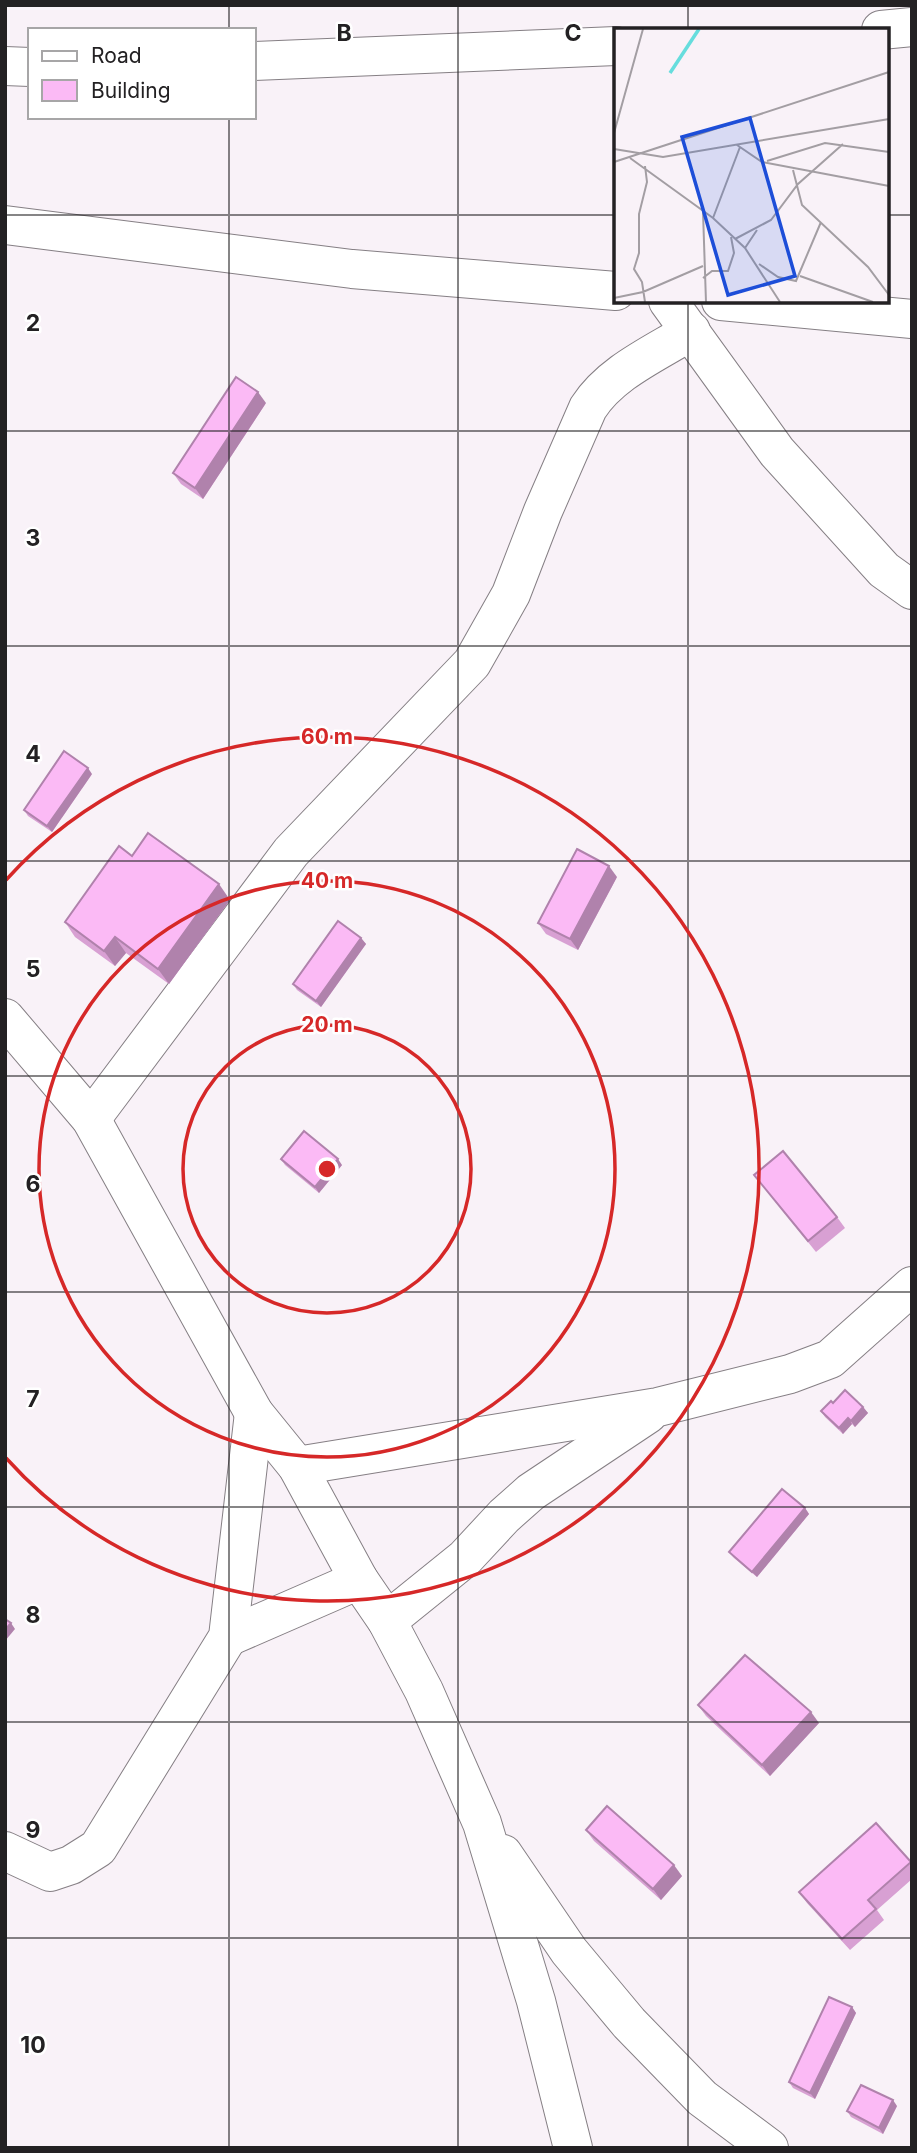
<svg xmlns="http://www.w3.org/2000/svg" width="917" height="2153" viewBox="0 0 917 2153" font-family="Inter,sans-serif">
<rect width="100%" height="100%" fill="#f9f2f8"/>
<g fill="none" stroke-linecap="round" stroke-linejoin="round">
<defs>
<g id="minor">
<path d="M881,30L912,27"/>
<path d="M254,61L616,46"/>
<path d="M5,66L30,67"/>
<path d="M5,225L352,269L616,291"/>
<path d="M668,301L777,452L884,570L912,590"/>
<path d="M721,301L912,319"/>
<path d="M5,1018L91,1119L254,1413L297,1466L359,1580L387,1621L424,1691L482,1823L536,2001L573,2148"/>
<path d="M91,1119L291,852L472,663L511,594L543,511L588,408C611,372 656,353 691,331"/>
<path d="M297,1466L658,1407L790,1374L830,1359L912,1286"/>
<path d="M387,1621L465,1558L504,1516L531,1492L648,1414"/>
<path d="M228,1637L359,1580"/>
<path d="M5,1851L50,1872L71,1865L98,1848L228,1637L254,1413"/>
<path d="M503,1854L569,1951L629,2023L702,2098L769,2148"/>
</g>
</defs>
<!-- minor casing -->
<use href="#minor" stroke="#857f84" stroke-width="40"/>
<!-- minor -->
<use href="#minor" stroke="#fff" stroke-width="38"/>
</g>
<!-- wall -->
<g fill="#d8a0d3">
<path d="M266,403L203,499L181,484L173,473Z"/>
<path d="M92,774L52,832L28,816L24,810Z"/>
<path d="M132,856L230,900L169,984L126,953L115,966L75,937L65,922Z"/>
<path d="M617,877L578,950L546,934L538,923Z"/>
<path d="M361,938L366,944L321,1007L297,990L293,984Z"/>
<path d="M281,1159L342,1165L319,1193L285,1165Z"/>
<path d="M754,1175L837,1217L845,1228L816,1252Z"/>
<path d="M833,1403L863,1407L868,1413L855,1427L852,1424L843,1434L825,1417L821,1411Z"/>
<path d="M805,1508L809,1514L757,1577L734,1558L729,1552Z"/>
<path d="M698,1705L819,1723L770,1776L706,1716Z"/>
<path d="M876,1823L912,1863V1879L877,1910L884,1920L850,1950L807,1903L799,1892Z"/>
<path d="M586,1830L682,1876L661,1900L594,1841Z"/>
<path d="M852,2007L856,2013L815,2099L793,2088L789,2082Z"/>
<path d="M897,2106L883,2134L851,2117L847,2111Z"/>
</g>
<!-- shaded-wall -->
<g fill="#b082ac">
<path d="M258,392L266,403L203,499L195,488Z"/>
<path d="M88,768L92,774L52,832L47,826Z"/>
<path d="M609,866L617,877L578,950L570,939Z"/>
<path d="M219,884L230,900L169,984L158,969Z"/>
<path d="M115,937L126,953L115,966L104,951Z"/>
<path d="M361,938L366,944L321,1007L316,1001Z"/>
<path d="M338,1159L342,1165L319,1193L315,1187Z"/>
<path d="M863,1407L868,1413L855,1427L851,1421Z"/>
<path d="M848,1418L852,1424L843,1434L839,1428Z"/>
<path d="M805,1508L809,1514L757,1577L752,1572Z"/>
<path d="M11,1623L15,1629L5,1641V1630Z"/>
<path d="M811,1712L819,1723L770,1776L762,1765Z"/>
<path d="M674,1865L682,1876L661,1900L653,1889Z"/>
<path d="M852,2007L856,2013L815,2099L810,2093Z"/>
<path d="M893,2100L897,2106L883,2134L879,2128Z"/>
</g>
<!-- building -->
<g fill="#fbbaf5" stroke="#b082ac" stroke-width="2">
<path d="M236,377L258,392L195,488L173,473Z"/>
<path d="M64,751L88,768L47,826L24,810Z"/>
<path d="M148,833L219,884L158,969L115,937L104,951L65,922L119,846L132,856Z"/>
<path d="M577,849L609,866L570,939L538,923Z"/>
<path d="M338,921L361,938L316,1001L293,984Z"/>
<path d="M304,1131L338,1159L315,1187L281,1159Z"/>
<path d="M783,1151L837,1217L808,1241L754,1175Z"/>
<path d="M845,1390L863,1407L851,1421L848,1418L839,1428L821,1411L831,1401L833,1403Z"/>
<path d="M782,1489L805,1508L752,1572L729,1552Z"/>
<path d="M5,1619L11,1623L5,1630Z"/>
<path d="M745,1655L811,1712L762,1765L698,1705Z"/>
<path d="M607,1806L674,1865L653,1889L586,1830Z"/>
<path d="M876,1823L911,1862L868,1900L876,1909L842,1939L799,1892Z"/>
<path d="M829,1997L852,2007L810,2093L789,2082Z"/>
<path d="M861,2085L893,2100L879,2128L847,2111Z"/>
</g>
<!-- grid -->
<path fill="none" stroke="#232123" stroke-width="2" stroke-opacity="0.55" d="M229,5V30M458,5V2148M688,5V30M229,117V2148M5,215H616M887,215H912M688,301V2148M5,431H912M5,646H912M5,861H912M5,1076H912M5,1292H912M5,1507H912M5,1722H912M5,1938H912"/>
<!-- distance rings -->
<g fill="none" stroke="#d62828" stroke-width="3.5">
<circle cx="327" cy="1169" r="144"/>
<circle cx="327" cy="1169" r="288"/>
<path d="M6 880A432 432 0 1 1 6 1458"/>
</g>
<!-- overview -->
<g transform="translate(614 28)">
<rect width="275" height="275" fill="#f9f2f8"/>
<path fill="none" stroke="#6dd" stroke-width="3.5" d="M56,45L85,1"/>
<path fill="none" stroke="#a39ea3" stroke-width="2" d="M0,105L29,1M123,117L148,134L275,158M0,121L49,129L275,91M16,130L99,190L131,220L166,274M153,133L211,115L275,124M0,134L275,44M179,142L188,177L254,239L275,267M89,184L92,274M99,190L126,119M121,211L157,192L184,156L229,116M131,220L143,202M145,236L164,249L182,253L207,194M186,248L259,274M89,250L98,243H114L120,225L117,209M0,270L29,264L89,238M31,274L28,254L20,241L25,225V186L33,154L31,138"/>
<path fill="#1d4ed8" fill-opacity="0.15" stroke="#1d4ed8" stroke-width="3.5" d="M136,90L181,248L114,267L68,109Z"/>
<rect width="275" height="275" fill="none" stroke="#232123" stroke-width="3.5"/>
</g>
<g font-size="23" text-anchor="middle" font-weight="bold" fill="#232123" stroke="#fff" stroke-width="5" stroke-linejoin="round" paint-order="stroke">
<text x="344" y="41">B</text>
<text x="573" y="41">C</text>
<text x="33" y="331">2</text>
<text x="33" y="546">3</text>
<text x="33" y="762">4</text>
<text x="33" y="977">5</text>
<text x="33" y="1192">6</text>
<text x="33" y="1407">7</text>
<text x="33" y="1623">8</text>
<text x="33" y="1838">9</text>
<text x="33" y="2053">10</text>
</g>
<circle cx="327" cy="1169" r="10" fill="#d62828" stroke="#fff" stroke-width="3.5"/>
<g font-size="21" text-anchor="middle" font-weight="bold" fill="#d62828" stroke="#fff" stroke-width="5" stroke-linejoin="round" paint-order="stroke">
<text x="327" y="744">60 m</text>
<text x="327" y="888">40 m</text>
<text x="327" y="1032">20 m</text>
</g>
<!-- border -->
<rect width="917" height="2153" fill="none" stroke="#232123" stroke-width="14"/>
<!-- legend -->
<rect x="28" y="28" width="228" height="91" fill="#ffffff" stroke="#a7a6a7" stroke-width="2"/>
<rect x="42" y="51" width="35" height="10" fill="#ffffff" stroke="#a7a6a7" stroke-width="2"/>
<text x="91" y="63" font-size="21" fill="#232123">Road</text>
<rect x="42" y="80" width="35" height="21" fill="#fbbaf5" stroke="#a7a6a7" stroke-width="2"/>
<text x="91" y="98" font-size="21" fill="#232123">Building</text>
</svg>
